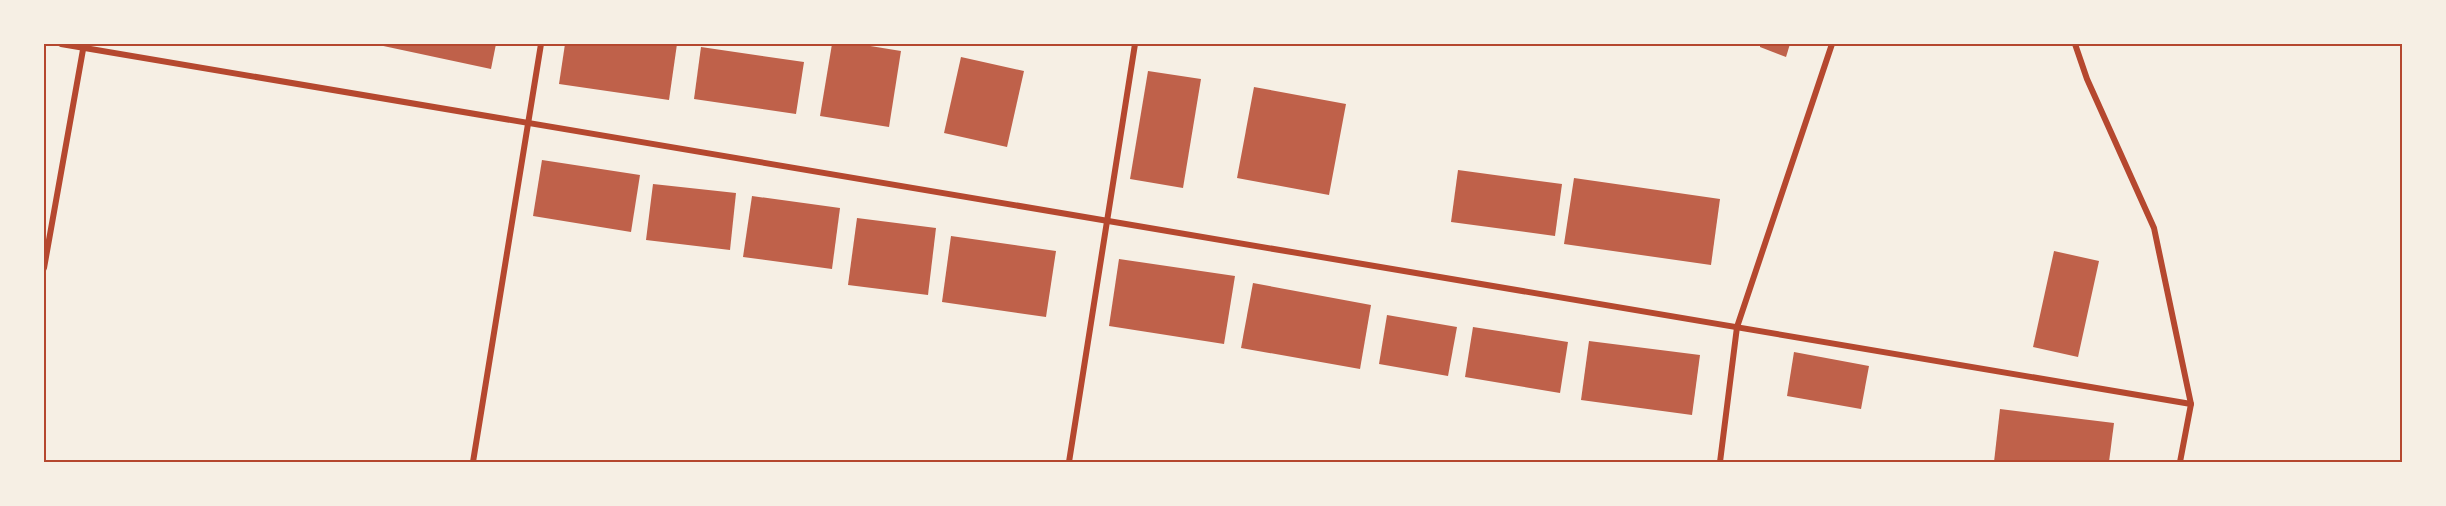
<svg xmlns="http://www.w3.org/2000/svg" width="2446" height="506" viewBox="0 0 2446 506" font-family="'Golos Text',sans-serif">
<rect width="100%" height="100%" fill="#f6efe4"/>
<!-- building -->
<g fill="#bf614a">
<path d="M374,44H496L491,69Z"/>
<path d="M565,44H677L669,100L559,84Z"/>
<path d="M832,44H858L901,51L889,127L820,116Z"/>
<path d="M1760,44H1790L1786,57L1760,47Z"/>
<path d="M701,47L804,62L796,114L694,99Z"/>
<path d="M961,57L1024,71L1007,147L944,133Z"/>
<path d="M1148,71L1201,79L1183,188L1130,179Z"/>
<path d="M1254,87L1346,104L1329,195L1237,178Z"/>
<path d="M542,160L640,175L631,232L533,216Z"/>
<path d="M1458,170L1562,184L1555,236L1451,222Z"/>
<path d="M1574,178L1720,199L1711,265L1564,244Z"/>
<path d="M653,184L736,193L730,250L646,240Z"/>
<path d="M752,196L840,208L832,269L743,257Z"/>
<path d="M857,218L936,228L928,295L848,285Z"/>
<path d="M951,236L1056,251L1046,317L942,302Z"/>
<path d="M2054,251L2099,261L2078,357L2033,347Z"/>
<path d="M1119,259L1235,276L1224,344L1109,326Z"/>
<path d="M1253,283L1371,305L1360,369L1241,348Z"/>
<path d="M1387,315L1457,327L1448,376L1379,364Z"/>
<path d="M1473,327L1568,342L1560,393L1465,377Z"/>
<path d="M1589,341L1700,355L1692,415L1581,400Z"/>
<path d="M1794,352L1869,366L1861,409L1787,396Z"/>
<path d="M2000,409L2114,423L2109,462H1994Z"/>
</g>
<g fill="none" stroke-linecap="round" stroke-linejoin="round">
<!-- minor -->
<g stroke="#b5482f" stroke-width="6">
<path d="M61,44L2191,404"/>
<path d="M2075,44L2087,79L2154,228L2191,404L2180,462"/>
<path d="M44,268L84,44"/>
<path d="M473,462L541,44"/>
<path d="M1069,462L1135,44"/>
<path d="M1720,462L1737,327L1832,44"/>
</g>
</g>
<!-- border -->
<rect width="2446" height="506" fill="none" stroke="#f6efe4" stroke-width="90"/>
<rect x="45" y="45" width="2356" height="416" fill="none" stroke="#b5482f" stroke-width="2"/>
</svg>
